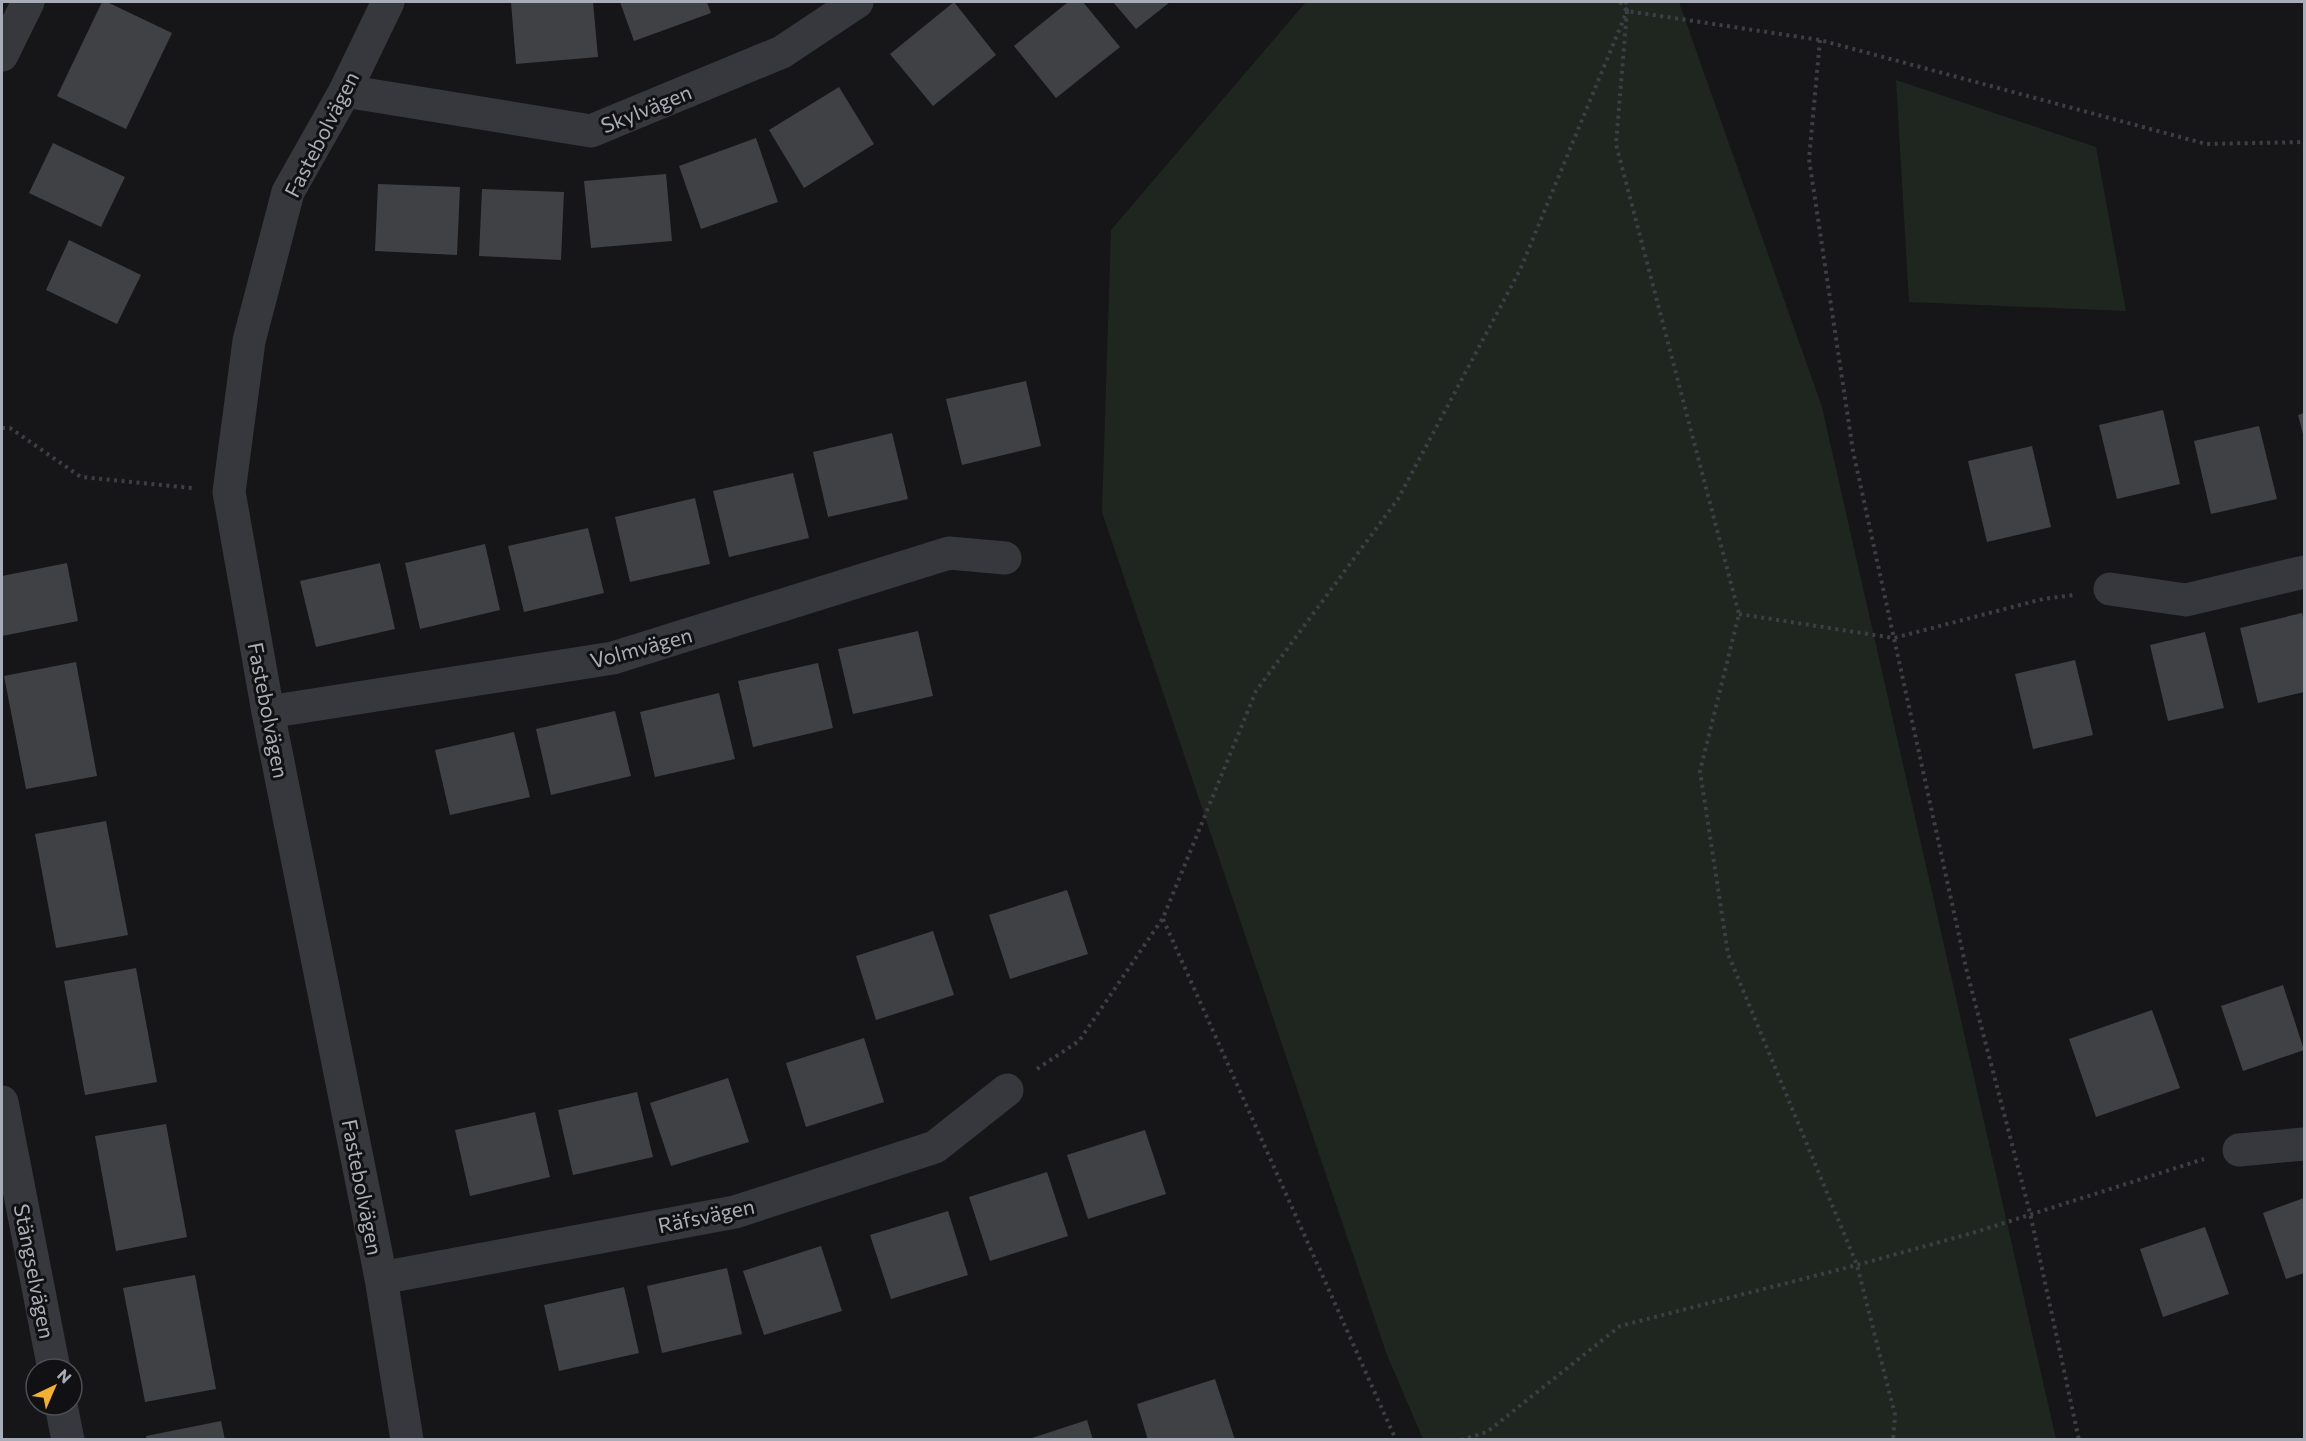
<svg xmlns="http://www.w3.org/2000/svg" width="2306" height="1441" viewBox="0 0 2306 1441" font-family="Commissioner,sans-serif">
<rect width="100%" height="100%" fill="#161618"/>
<!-- green -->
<g fill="#1e261f">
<path d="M1306,2H1679L1822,407L2056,1439H1423L1387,1355L1102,512L1111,230Z"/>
<path d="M1896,80L2096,147L2126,311L1909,302Z"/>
</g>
<!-- building -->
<g fill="#404145">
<path d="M102,2H107L172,33L126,129L57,96Z"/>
<path d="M511,2H593L598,57L516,64Z"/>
<path d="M620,2H707L711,13L634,41Z"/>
<path d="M954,2L996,55L933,106L890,54Z"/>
<path d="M1068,2H1083L1120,47L1056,98L1014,46Z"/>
<path d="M1113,2H1170L1136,29Z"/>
<path d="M839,87L874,144L804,188L769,130Z"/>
<path d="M756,138L778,202L701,229L679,166Z"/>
<path d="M53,143L125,177L101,227L29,193Z"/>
<path d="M666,174L672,241L591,248L584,181Z"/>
<path d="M378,184L460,187L457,255L375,251Z"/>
<path d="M482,189L564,192L561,260L479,256Z"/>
<path d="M69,240L141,275L117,324L46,290Z"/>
<path d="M1026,381L1041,446L962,465L946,399Z"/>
<path d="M2163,410L2180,484L2117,499L2099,425Z"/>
<path d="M2304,413V438L2298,415Z"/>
<path d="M2259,426L2277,499L2211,514L2194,441Z"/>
<path d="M892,433L908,499L828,517L813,452Z"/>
<path d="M2032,446L2051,527L1987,542L1968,461Z"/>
<path d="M793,473L809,538L729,557L713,491Z"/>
<path d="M695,498L710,564L630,582L615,517Z"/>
<path d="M588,528L604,593L524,612L508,546Z"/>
<path d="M485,544L500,610L420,629L405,563Z"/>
<path d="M67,563L78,621L2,636V576Z"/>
<path d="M380,563L395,629L316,647L300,581Z"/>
<path d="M2302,613L2304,622V692L2258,703L2240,628Z"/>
<path d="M918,631L933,696L853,714L838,649Z"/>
<path d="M2205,632L2224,708L2168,721L2150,645Z"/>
<path d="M2075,660L2093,735L2033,749L2015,674Z"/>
<path d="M76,662L97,776L26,789L4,676Z"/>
<path d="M818,663L833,728L753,747L738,681Z"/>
<path d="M719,693L735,759L655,777L640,712Z"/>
<path d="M615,711L631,776L551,795L536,729Z"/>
<path d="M514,732L530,797L450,815L435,750Z"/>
<path d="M106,821L128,935L56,948L35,834Z"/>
<path d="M1067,890L1088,954L1010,979L989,915Z"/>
<path d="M933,931L954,995L876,1020L856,956Z"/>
<path d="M136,968L157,1082L85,1095L64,981Z"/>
<path d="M2283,985L2304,1050L2243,1071L2221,1006Z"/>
<path d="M2152,1010L2180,1088L2096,1117L2069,1039Z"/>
<path d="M864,1038L884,1102L806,1127L786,1063Z"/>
<path d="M728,1078L749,1142L671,1166L650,1103Z"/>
<path d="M637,1092L653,1157L573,1175L558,1110Z"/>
<path d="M535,1112L550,1177L470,1196L455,1130Z"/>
<path d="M166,1124L187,1237L116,1251L95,1136Z"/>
<path d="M1145,1130L1166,1194L1088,1219L1067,1155Z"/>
<path d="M1047,1172L1068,1236L990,1261L969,1197Z"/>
<path d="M2304,1198V1273L2286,1279L2263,1213Z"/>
<path d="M948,1211L968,1275L891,1299L870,1235Z"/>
<path d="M2205,1227L2229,1294L2163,1317L2140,1249Z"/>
<path d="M821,1246L842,1311L764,1335L743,1271Z"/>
<path d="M727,1268L742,1334L662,1353L647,1286Z"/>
<path d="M195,1275L216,1389L145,1402L123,1288Z"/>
<path d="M624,1287L639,1353L559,1371L544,1305Z"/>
<path d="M1215,1379L1235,1440H1148L1137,1404Z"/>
<path d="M1087,1420L1093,1440H1029V1439Z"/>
<path d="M221,1421L225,1440H147L146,1436Z"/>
</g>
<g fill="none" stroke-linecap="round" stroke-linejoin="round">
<!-- path -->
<g stroke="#3d3f44" stroke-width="4" stroke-dasharray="3 4.5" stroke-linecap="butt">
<path d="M1620,2L1627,11L1820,40L2206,144L2304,142"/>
<path d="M1627,11L1616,144L1739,614L1700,771L1728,954L1857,1265L1895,1415L1893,1440"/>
<path d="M1820,40L1809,159L1853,451L1967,972L2030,1213L2079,1440"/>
<path d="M2,428H10L81,477L192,488"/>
<path d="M1739,614L1894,638L2043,599L2074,595"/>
<path d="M1163,919L1396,1440"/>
<path d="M1037,1069L1079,1041L1163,918L1256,691L1398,499L1520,270L1627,11L1626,2"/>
<path d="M1461,1440L1487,1432L1620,1326L1857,1265L1976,1232L2204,1159"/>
</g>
<!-- street -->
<g stroke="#37383d" stroke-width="33">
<path d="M388,2L345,91L288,192L249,341L229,492L268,712L381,1278L407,1440"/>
<path d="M2,55L28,2"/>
<path d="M345,91L591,131L782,52L857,2"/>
<path d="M2110,589L2186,600L2304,572"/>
<path d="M268,712L613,658L949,553L1005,558"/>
<path d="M2,1102L54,1369"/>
<path d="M2239,1150L2304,1144"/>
<path d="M381,1278L735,1212L935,1147L1007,1090"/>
<path d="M61,1405L68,1440"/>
</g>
</g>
<g text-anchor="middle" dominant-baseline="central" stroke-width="6" stroke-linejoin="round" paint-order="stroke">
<!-- street labels -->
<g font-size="21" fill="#a8adb8" stroke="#111113">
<text transform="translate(646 108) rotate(-22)">Skylvägen</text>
<text transform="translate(321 134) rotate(-63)">Fastebolvägen</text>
<text transform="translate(641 647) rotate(-15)">Volmvägen</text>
<text transform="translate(269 710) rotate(79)">Fastebolvägen</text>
<text transform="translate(363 1187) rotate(79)">Fastebolvägen</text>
<text transform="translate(706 1215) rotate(-12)">Räfsvägen</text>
<text transform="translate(35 1271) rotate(79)">Stängselvägen</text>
</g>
</g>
<!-- border -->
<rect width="2306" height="1441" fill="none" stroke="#a8adb8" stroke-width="6"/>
<!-- north arrow -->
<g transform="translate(54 1387) rotate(44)"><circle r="28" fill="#111113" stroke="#4d4f55" stroke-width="1.5"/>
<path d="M0-4.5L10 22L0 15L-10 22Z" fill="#f2b134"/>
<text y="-9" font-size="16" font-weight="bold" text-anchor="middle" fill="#a8adb8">N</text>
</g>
</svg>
